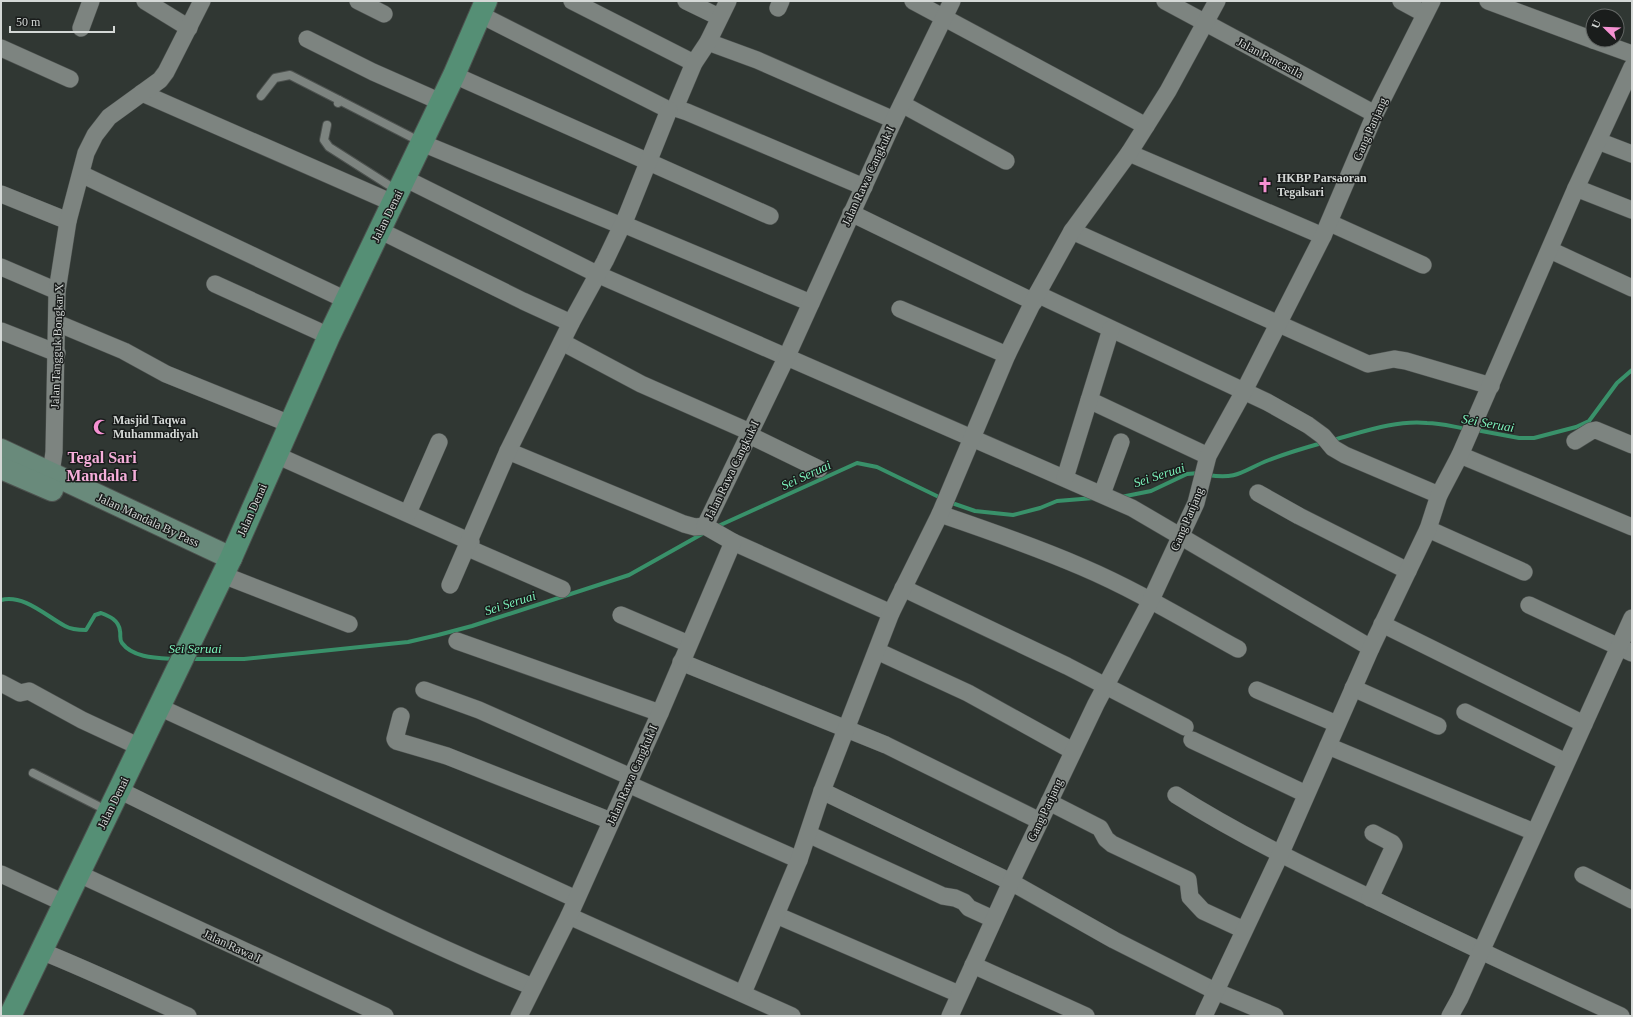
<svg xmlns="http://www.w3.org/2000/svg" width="1633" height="1017" viewBox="0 0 1633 1017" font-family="'Times New Roman',serif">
<rect width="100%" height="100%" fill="#303733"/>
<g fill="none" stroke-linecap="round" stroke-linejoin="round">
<!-- stream -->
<g stroke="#39916a" stroke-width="4">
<path d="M1476,430L1519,438H1534L1576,427L1589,421L1617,383L1632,370"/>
<path d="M1333,440C1363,432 1395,420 1427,423C1441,423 1454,427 1467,429"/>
<path d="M1208,475C1239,480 1243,470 1269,460C1287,453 1304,448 1322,443"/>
<path d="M1121,497L1151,491L1187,474L1199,473"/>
<path d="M949,502L975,511L1013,515L1040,508L1057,501L1094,498"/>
<path d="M716,527L857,463L877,467L943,499"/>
<path d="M1,600C24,594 46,616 65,626C72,630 79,630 86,630L95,615L101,613C109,616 119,620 120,631C121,635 119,639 122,643C133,658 157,658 174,659"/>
<path d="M189,659H244L408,642L438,635L472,626L629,575L702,534"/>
</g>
<defs>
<g id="lane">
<path d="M261,96L275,78L290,75L339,100"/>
<path d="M338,103L339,100L421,142"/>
<path d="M327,125L324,140L329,147L398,191"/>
<path d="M33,773L108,811"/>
</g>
<g id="street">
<path d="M145,1L189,28"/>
<path d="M358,1L384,14"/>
<path d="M572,1L694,63"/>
<path d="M686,1L719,17"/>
<path d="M913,1L1146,126"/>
<path d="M1165,1L1375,114"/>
<path d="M1401,1L1425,14"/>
<path d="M1488,1L1593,40"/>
<path d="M778,8L781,1"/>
<path d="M479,14L669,110L675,108L687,112L864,187"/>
<path d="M81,28L91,1"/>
<path d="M307,39L373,72L441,102"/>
<path d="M1593,40L1632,54"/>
<path d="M708,42L757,60L894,120"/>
<path d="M1,48L70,79"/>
<path d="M454,75L770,216"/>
<path d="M142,93L393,203"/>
<path d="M902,104L1006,161"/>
<path d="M675,108L694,63L708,42L728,1"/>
<path d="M1598,141L1632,154"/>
<path d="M422,143L622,226"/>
<path d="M1129,153L1323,236"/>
<path d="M81,174L346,300"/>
<path d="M404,178L599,275L1132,508L1371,648"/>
<path d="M1576,188L1632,210"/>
<path d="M1,194L68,221"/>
<path d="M851,213L1034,302"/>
<path d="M1330,223L1423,265"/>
<path d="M623,224L811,303"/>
<path d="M379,230L523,301L571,323"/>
<path d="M1072,231L1368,364L1394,359L1406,361L1491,386"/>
<path d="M1550,250L1632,288"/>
<path d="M1,267L57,291"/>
<path d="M215,284L329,336"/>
<path d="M1037,294L1267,402L1308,425L1323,436L1333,448L1345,455L1439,495"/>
<path d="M900,309L1007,355"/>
<path d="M57,323L124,351L166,374L290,424"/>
<path d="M1,331L57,353"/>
<path d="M562,342L641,384L750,432"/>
<path d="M1089,400L1208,456"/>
<path d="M749,435L819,469"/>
<path d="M1575,441L1591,431L1596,430L1632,445"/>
<path d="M508,451L684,524L695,527L705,526"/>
<path d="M276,455L471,542"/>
<path d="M1460,455L1632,527"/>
<path d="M51,474L54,452L57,291L68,221L86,153L95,135L109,117L160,80L166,72L202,1"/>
<path d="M1065,478L1111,329"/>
<path d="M1258,493L1299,516L1408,571"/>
<path d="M1102,494L1121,442"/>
<path d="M408,513L439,442"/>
<path d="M940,514C987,530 1036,547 1082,567C1136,590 1187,621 1238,649"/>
<path d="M1428,529L1524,572"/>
<path d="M733,542L891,613"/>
<path d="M468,548L562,589"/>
<path d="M223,575L349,624"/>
<path d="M450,585L508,451L571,323L605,261L627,215L669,110"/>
<path d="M903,588L1067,666L1185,727"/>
<path d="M1529,605L1632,653"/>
<path d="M621,615L689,644"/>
<path d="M1382,624L1584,724"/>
<path d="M457,641L660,713"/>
<path d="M877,651L968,693L1073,751"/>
<path d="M681,662L886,745L1040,821"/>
<path d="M1,683L20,693L29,691L82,720L140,747"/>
<path d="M1353,688L1438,726"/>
<path d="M424,690L479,710L631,777"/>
<path d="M1257,690L1337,724"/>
<path d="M159,707L576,899"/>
<path d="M1465,712L1566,762"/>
<path d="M401,716L395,739L396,741L447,756L611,821"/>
<path d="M1192,740L1306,794"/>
<path d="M1328,746L1534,832"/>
<path d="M628,784L799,860"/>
<path d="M119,790C256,857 392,929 533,987"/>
<path d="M822,791L1011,882L1114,940L1215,991L1275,1016"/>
<path d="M1176,795C1241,836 1310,869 1379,902C1459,941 1540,979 1621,1016"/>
<path d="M1049,802L1100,828L1106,839L1112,844L1188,880L1190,897L1203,911L1244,930"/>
<path d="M808,834L943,896L955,898L964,902L969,908L993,919"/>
<path d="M1,874L64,903"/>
<path d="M79,874L385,1016"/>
<path d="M1583,875L1632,900"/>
<path d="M1370,898L1394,846L1392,843L1373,833"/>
<path d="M776,915L959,994"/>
<path d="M569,916L792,1016"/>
<path d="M41,951C91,971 139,994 188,1016"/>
<path d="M973,965L1086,1016"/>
<path d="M743,993L799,860L822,791L891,613L940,514L1007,355L1037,294L1072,231L1129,153L1168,91L1217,1"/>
<path d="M519,1016L569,916L660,713L733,542L705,526L787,356L894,120L952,1"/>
<path d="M950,1016L1011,882L1096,704L1150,602L1196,503L1208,456L1244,391L1323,236L1375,114L1432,1"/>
<path d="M1204,1016L1280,855L1371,648L1428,529L1439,495L1460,455L1576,188L1632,67"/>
<path d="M1450,1016L1460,998L1632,618"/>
</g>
<g id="secondary">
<path d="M1,450L231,558"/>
<path d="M1,468L52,490"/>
</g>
<path id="primary" d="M10,1016L231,558L329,336L454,75L486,1"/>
</defs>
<!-- lane casing -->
<use href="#lane" stroke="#4d524f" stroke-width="10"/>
<!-- street casing -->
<use href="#street" stroke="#4d524f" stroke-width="18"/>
<!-- secondary casing -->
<use href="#secondary" stroke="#4d524f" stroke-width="24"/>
<!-- primary casing -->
<use href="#primary" stroke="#4d524f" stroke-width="24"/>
<!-- lane -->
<use href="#lane" stroke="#7d8480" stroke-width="8"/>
<!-- street -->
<use href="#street" stroke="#7d8480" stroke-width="17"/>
<!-- secondary -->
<use href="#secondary" stroke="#698a7b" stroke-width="22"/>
<!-- primary -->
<use href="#primary" stroke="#558f75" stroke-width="22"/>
</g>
<!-- icons -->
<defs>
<symbol id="church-bare" viewBox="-9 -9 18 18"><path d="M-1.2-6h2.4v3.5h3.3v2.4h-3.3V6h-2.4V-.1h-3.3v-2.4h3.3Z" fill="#f591d2" stroke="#1a1d1c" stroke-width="2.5" paint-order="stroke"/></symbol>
<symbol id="mosque-bare" viewBox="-9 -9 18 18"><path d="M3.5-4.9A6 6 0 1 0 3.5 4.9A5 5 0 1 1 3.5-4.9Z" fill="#f591d2" stroke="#1a1d1c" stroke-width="2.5" paint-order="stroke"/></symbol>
</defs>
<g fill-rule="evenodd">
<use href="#church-bare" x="1254" y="174" width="22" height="22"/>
<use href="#mosque-bare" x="90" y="416" width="22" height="22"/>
</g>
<g text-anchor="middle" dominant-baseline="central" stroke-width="3" stroke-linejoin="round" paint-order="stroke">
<!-- street labels -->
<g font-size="12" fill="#d4d8d6" stroke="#1a1d1c">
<text transform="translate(1270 58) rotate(28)">Jalan Pancasila</text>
<text transform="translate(1370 129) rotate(-66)">Gang Panjang</text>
<text transform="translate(868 176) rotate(-65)">Jalan Rawa Cangkuk I</text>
<text transform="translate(387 216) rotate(-64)">Jalan Denai</text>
<text transform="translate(57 346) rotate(-88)">Jalan Tangguk Bongkar X</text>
<text transform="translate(732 470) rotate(-64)">Jalan Rawa Cangkuk I</text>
<text transform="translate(252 510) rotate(-66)">Jalan Denai</text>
<text transform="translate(1187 519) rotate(-67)">Gang Panjang</text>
<text transform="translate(148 520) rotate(25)">Jalan Mandala By Pass</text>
<text transform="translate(632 775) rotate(-66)">Jalan Rawa Cangkuk I</text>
<text transform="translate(113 803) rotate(-64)">Jalan Denai</text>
<text transform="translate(1045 810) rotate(-65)">Gang Panjang</text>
<text transform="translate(232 946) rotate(25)">Jalan Rawa I</text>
</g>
<!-- poi labels -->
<g font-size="12" font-weight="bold" fill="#d4d8d6" stroke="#1a1d1c" text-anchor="start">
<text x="1277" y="178">HKBP Parsaoran<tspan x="1277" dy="14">Tegalsari</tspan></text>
<text x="113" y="420">Masjid Taqwa<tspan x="113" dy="14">Muhammadiyah</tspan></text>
</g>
<!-- water labels -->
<g font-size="13" font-style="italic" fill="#7cf2bb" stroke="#1a1d1c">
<text transform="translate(1488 423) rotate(10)">Sei Seruai</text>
<text transform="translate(806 475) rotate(-25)">Sei Seruai</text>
<text transform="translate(1159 475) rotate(-18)">Sei Seruai</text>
<text transform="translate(510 603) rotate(-18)">Sei Seruai</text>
<text x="195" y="648">Sei Seruai</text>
</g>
<!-- district labels -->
<g font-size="16" font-weight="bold" fill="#f5aeda" stroke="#1a1d1c">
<text x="102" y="457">Tegal Sari<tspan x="102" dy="18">Mandala I</tspan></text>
</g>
</g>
<!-- border -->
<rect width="1633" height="1017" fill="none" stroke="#d4d8d6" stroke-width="4"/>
<!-- north arrow -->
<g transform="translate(1605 28) rotate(293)"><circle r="19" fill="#1a1d1c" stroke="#646866"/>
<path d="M0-3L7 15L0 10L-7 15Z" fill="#f591d2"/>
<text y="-6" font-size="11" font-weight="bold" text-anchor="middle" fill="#d4d8d6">U</text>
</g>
<!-- scale -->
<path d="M10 26v6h104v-6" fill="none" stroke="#d4d8d6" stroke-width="2"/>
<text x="16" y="26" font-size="12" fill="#d4d8d6" stroke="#1a1d1c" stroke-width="3" paint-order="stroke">50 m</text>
</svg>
